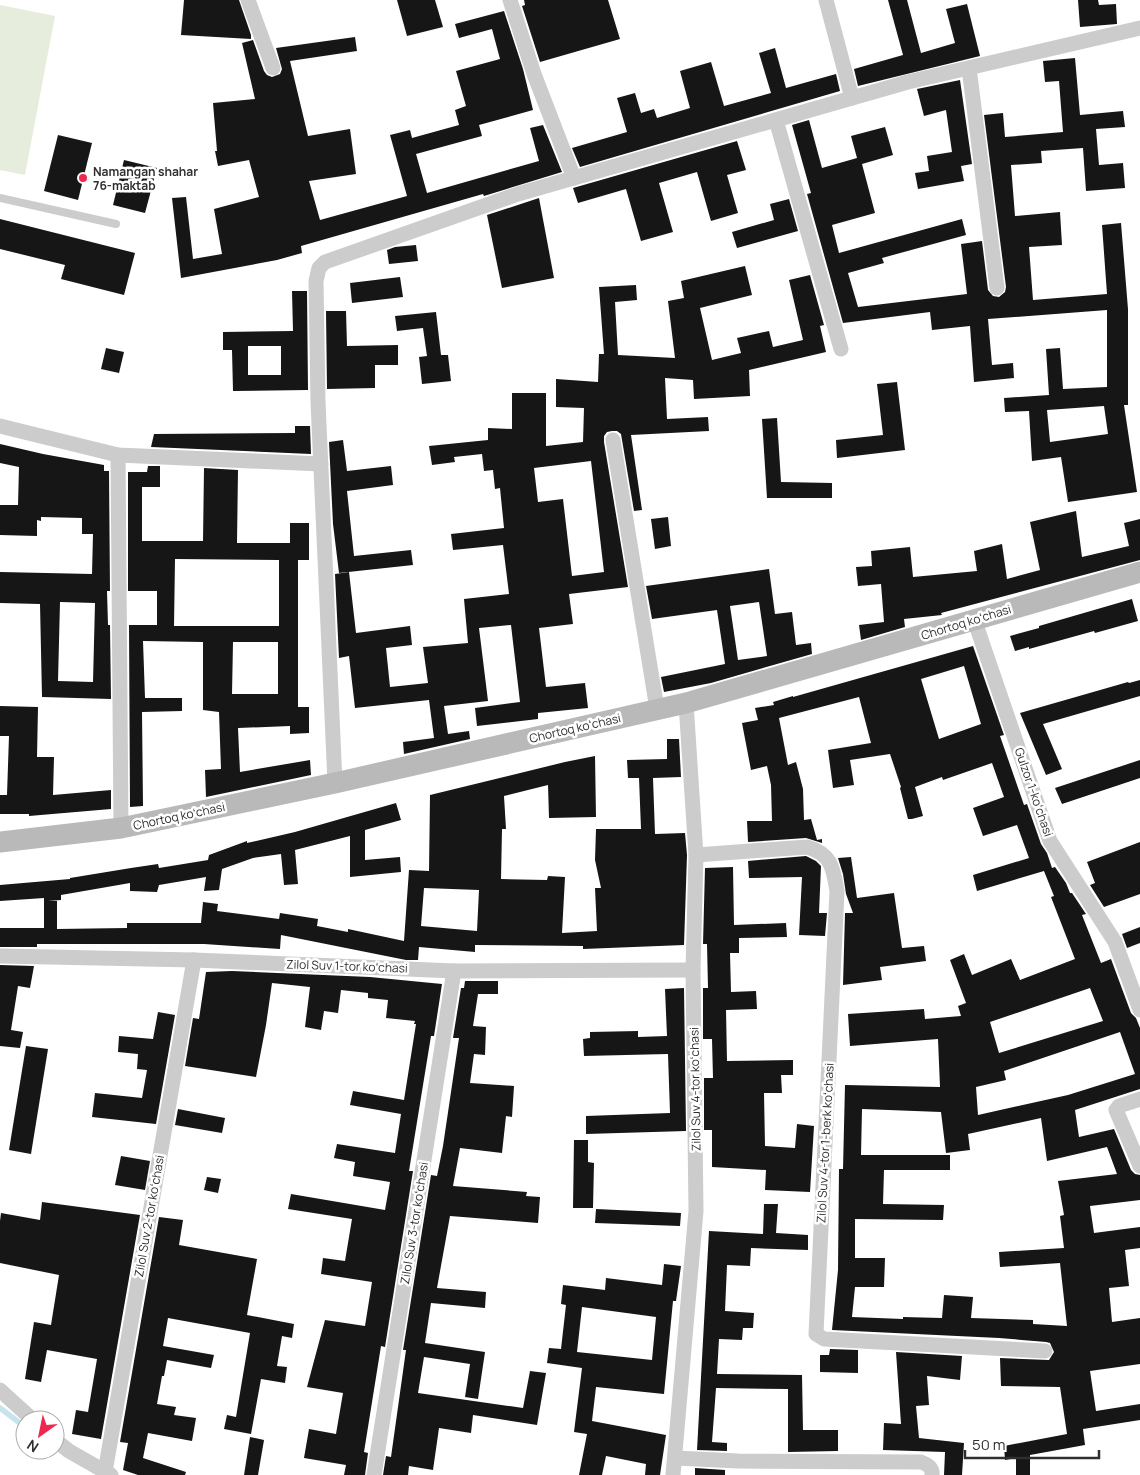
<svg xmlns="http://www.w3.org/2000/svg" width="1140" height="1475" viewBox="0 0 1140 1475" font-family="Manrope,sans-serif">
<rect width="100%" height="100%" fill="#fff"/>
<!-- green -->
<path fill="#e7eddc" d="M0,5L55,16L25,175L0,170Z"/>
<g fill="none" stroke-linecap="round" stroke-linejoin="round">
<!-- stream -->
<path stroke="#c7e3ee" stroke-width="5.5" d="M0,1408L25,1427"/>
</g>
<!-- building -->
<g fill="#161616" fill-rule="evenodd">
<path d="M184,0H239L251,35V39L181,35Z"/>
<path d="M397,0H435L443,27L407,36Z"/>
<path d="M524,0H608L620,39L540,62L522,6L525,5Z"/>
<path d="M888,0H907L921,53L955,43L946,9L967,4L980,56L858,86L854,69L903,55Z"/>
<path d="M1078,0H1098L1099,5L1116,4L1117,24L1080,27Z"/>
<path d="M504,11L523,69L533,110L479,125L482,136L416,154L427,193L539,161L530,128L543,125L562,172L484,196L483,194L301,246L302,253L277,260L181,278L172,198L186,197L193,259L222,254L214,209L259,197L249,160L218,166L215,151H217L213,103L255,99L242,43L253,40L264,71L267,75L272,77L280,74L282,69L276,48L355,37L357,51L290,61L308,136L350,129L356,174L309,181L320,220L407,196L390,135L410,130L412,138L459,125L455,110L466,106L456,71L500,59L492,29L459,38L455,24Z"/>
<path d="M775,48L786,88L836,74L840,91L580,167L572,148L627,132L617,98L635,93L641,113L654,109L657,118L690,108L680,71L711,62L724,106L771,93L759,53Z"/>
<path d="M1075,58L1080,115L1123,111L1125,127L1096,129L1099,165L1123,163L1125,188L1086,191L1083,148L1041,151L1042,163L1011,165L1015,216L1060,212L1062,245L1029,247L1033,300L1107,294L1102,225L1121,223L1128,309V405H1124L1137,492L1068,502L1061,457L1032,461L1029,411L1005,412L1004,398L1049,395L1046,349L1060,348L1063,389L1107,387V310L988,319L992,365L1013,363L1014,378L974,382L970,326L932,330L930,312L843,323L807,194L811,193L792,125L809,120L822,168L857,158L851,136L885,127L893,155L862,164L875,213L832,225L839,253L962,219L966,235L882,258L884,263L848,273L858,307L967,294L961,244L982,241L988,290L993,296L999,297L1005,292L1006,287L984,115L1003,113L1005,137L1063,132L1059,81L1045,82L1043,61ZM1104,406L1108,434L1050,442L1047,410Z"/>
<path d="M960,80L972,164L961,166L964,181L918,189L915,173L929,171L927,156L952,152L946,110L924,116L917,89Z"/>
<path d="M58,135L92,143L78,200L44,191Z"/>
<path d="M737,141L746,170L727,175L738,213L711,221L697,172L659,183L673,232L641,241L626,189L578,203L573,188Z"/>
<path d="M124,160L157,168L145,213L113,205Z"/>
<path d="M539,198L554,278L502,288L487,215Z"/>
<path d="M789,199L798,231L737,248L732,232L774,220L770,204Z"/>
<path d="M0,219L135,253L124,295L61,279L65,265L0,249Z"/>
<path d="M416,245L418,261L389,264L387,250L395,247Z"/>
<path d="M745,266L752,295L700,308L712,360L741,353L737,338L769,331L773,347L803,340L789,280L810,275L824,325L820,326L826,352L749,370L750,396L694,399L693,380L665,378L667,419L708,417L709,431L631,435L642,510L634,511L621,434L617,431H612L607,432L604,436V442L628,587L569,594L573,624L539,628L546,687L585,683L588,708L538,713V719L477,726L475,708L520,702L511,625L479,628L488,701L444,706L448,734L469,731L470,739L404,754L403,742L434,738L429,700L355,708L349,656L339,658L335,574L349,572L356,633L410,626L412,645L386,648L390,687L428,683L423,647L468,643L464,599L509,594L503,545L453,550L451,534L504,528L500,488L495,489L493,470L484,471L482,454L454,457L455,462L432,465L429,446L488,440V428L512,429V393H546V446L583,442L584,408L556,407V379L598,382L599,354H604L599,287L636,285L637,300L615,302L618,355L675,358L668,301L684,298L681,281ZM591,461L604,572L572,576L563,499L538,502L534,468Z"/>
<path d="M400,277L403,297L352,303L350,283Z"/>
<path d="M292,291H307L308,390L233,391L232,350H223V332L293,331ZM248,346H281V375H248Z"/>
<path d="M326,311H346L347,346L398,345V365H375V388L327,389Z"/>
<path d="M436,312L441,355H448L451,381L422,384L419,357L427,356L423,328L397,331L395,316Z"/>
<path d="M106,348L124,352L119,373L101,369Z"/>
<path d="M897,382L905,450L837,458L836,440L883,435L877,384Z"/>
<path d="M777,418L781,482L832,483V498H767L762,419Z"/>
<path d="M295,426H310L311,454L151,447L154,434L295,433Z"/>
<path d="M343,440L347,471L391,466L393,485L347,491L354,556L411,550L413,565L339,573L333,524L329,442Z"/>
<path d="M0,444L43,454L104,465V471H109L110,591H107L108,625H110L111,699L42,697L40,604L0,603V572L92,574L93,534H82V518L41,517V521L37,520V536L0,535V505H18L19,467L0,463ZM60,602L95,603L93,682L58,681Z"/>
<path d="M148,466H160V487H142V541H203L204,468L238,470L237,543H290V523H309V560H298V707H309V733L290,734V726L238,728L240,772L310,760L311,775L206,797L205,770L221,769L219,712L203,710V642L143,641L145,698H182V711L142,712L143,806L130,807L129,625H157V591H128V472H147ZM175,559L279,560V626H174ZM233,642H278V694H232Z"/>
<path d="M1076,511L1082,557L1129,546L1124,523L1140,519V560L941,613L942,615L904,619L905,627L861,640L859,625L884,622L881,584L858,586L856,567L872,566L871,551L910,547L913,577L977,571L974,551L1002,544L1007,579L1040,570L1030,522Z"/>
<path d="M668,517L671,546L655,549L651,519Z"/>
<path d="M769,569L775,614L792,612L796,645L811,643L812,654L711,683L664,692L661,677L725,664L717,610L652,619L646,586ZM759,602L767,656L738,660L730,606Z"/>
<path d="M1132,599L1138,621L1095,633L1094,631L1029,649V647L1015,651L1010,636L1039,628V626Z"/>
<path d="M973,646L1004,735L1000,736L1024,805L1027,804L1041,844L1047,853L1052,868L1055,867L1066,883L1070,893H1072L1086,914L1082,915L1101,963L1111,959L1131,1013L1136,1018L1140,1028V1089L1075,1110L1079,1137L1114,1129L1131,1170L1135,1174L1140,1175V1200L1090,1206L1094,1233L1140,1227V1248L1125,1250L1129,1286L1109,1288L1112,1322L1140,1318V1364L1090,1371L1096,1411L1140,1404V1420L1083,1429L1085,1445L1030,1455V1475H1016V1458L1005,1460L1004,1446L1067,1434L1060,1387L1001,1386L1000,1358L1049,1360L1054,1352L1050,1343L1046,1342L999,1338L832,1330L838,1270L839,1169H843L845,1085L940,1087L938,1039L850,1046L848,1014L924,1009L925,1019L961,1016L958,1006L966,1003L950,960L964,954L972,975L1011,959L1020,980L1075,959L1051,897L1054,896L1044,871L977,891L973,875L1029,858L1017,825L983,836L973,808L1004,797L992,763L943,780L942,777L915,787L923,816L912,819H908L900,788L901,787L890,754L850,760L854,785L833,788L828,750L871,743L859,697L779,718L788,765L796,762L803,789L804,820L811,819L817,840L822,839V843L806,838L748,842L747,821H772L771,785L767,766L751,770L742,723L758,720L755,708L774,705L773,702L793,696V697ZM964,666L981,724L939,739L921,679ZM1090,988L1103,1021L999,1053L990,1022ZM1120,1032L1135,1074L1068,1095L978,1115L976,1087L1006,1080L1004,1071ZM862,1109L941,1112L946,1153L970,1150L968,1134L1041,1118L1047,1161L1107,1147L1117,1174L1058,1181L1064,1215L1060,1216L1064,1248L999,1252L1000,1267L1060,1263L1067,1326L1033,1324V1320L971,1318L973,1297L944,1295L942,1318L903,1317V1319L852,1317L855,1287H884L885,1258H855V1219L943,1220L944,1205L883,1204L884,1170H950V1155H861Z"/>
<path d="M1140,680V696L1043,724L1062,769L1046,775L1020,713L1128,682L1129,683Z"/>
<path d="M0,706L38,707L37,757H54L53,795L111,790V809L29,816V814H0V795H7L9,736H0Z"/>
<path d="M667,739H679L681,777L653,778L655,834L685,833L687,855L684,945L583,949V946L475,945V952L419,947L418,960H406L281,935L280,949L204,944H37V947H0V928H44V898L0,901V885L70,879V878L131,868L158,864L159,868L208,860L209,855L247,841V843L295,832L396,803L401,820L365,830V860L400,857L401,872L350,877V836L295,850L298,884L284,885L281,854L253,858L222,869L219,890L204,891L206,877L159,885L157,892L130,891V883L61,895V900L48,901H57V929L127,928V923H201L203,902L218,904L217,911L279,919L280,913L318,919L317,926L348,932V929L404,941L409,870L429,871L430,795L565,762L595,756L596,817L549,818L548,785L504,796L506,829H502L501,879L547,880L548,876L565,877L562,933L597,931L595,888H601L595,860L596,829H641L639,778H628L627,760L667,759ZM424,888L479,890L477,931L421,926Z"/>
<path d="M1140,760V778L1062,804L1055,788Z"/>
<path d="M1140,842V894L1104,907L1090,885L1095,883L1087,862Z"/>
<path d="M806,856L816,861L821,866L819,913H827L825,936L799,935L802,877L749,878L748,861Z"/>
<path d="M851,857L857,898L894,893L902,948L924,946L926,961L880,967L882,980L843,985L845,913H853L846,894L843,874L838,858Z"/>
<path d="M733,867L734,925L786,923L787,937L739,938V953H730L731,992L756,991L757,1009L726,1010L727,1061L793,1060V1075H781L782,1093H764L765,1146L795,1148L797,1124L814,1126L810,1192L765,1190L766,1170L712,1167V1130H704V1078H713L712,1039H703V988H708L707,944H703L705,868Z"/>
<path d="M1140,927V943L1127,948L1122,934Z"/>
<path d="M0,965L34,966L30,988L18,986L11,1030L23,1032L20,1048L0,1046Z"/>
<path d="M232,971L370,977L442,984L434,1036H431L409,1171H413L385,1347L381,1346L364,1452L368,1453L365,1475H344L346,1465L304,1458L309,1429L336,1434L343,1393L307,1387L325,1320L365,1326L372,1282L321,1274L323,1258L345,1261L352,1219L288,1209L291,1194L385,1210L390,1182L353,1176L355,1162L334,1158L337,1144L395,1153L401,1114L350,1105L353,1091L404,1100L416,1024H414L415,1021L386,1018L388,1000L368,998V993L341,990L338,1013L324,1011L321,1030L305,1027L310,987L272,983L266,1025L256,1077L185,1066L193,1018L199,1019L206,972Z"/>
<path d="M465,981H498V994H478L473,1026L486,1027L485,1055L474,1054L470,1083L514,1086L512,1117L506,1116L502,1153L460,1148L453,1186L527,1192L526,1196L540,1197L538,1223L450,1216L437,1288L486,1292L485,1308L431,1303L425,1343L485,1352L478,1399L465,1397L470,1364L424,1357L418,1393L523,1408L530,1371L546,1373L537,1425L473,1415L471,1433L439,1428L433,1470L409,1466L408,1475H383L386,1456L391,1457L406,1350H403L431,1175L437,1176L443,1146L459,1038H453L461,988H464Z"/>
<path d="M684,988L686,1131L586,1134V1116L670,1113L668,1054L584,1056L583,1039L590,1038V1032L638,1031V1037L667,1036L665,989Z"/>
<path d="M158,1012L175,1015L156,1124L92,1117L95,1093L142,1098L147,1070L137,1069L138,1054L118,1052L119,1036L153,1039Z"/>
<path d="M26,1046L48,1049L31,1154L9,1150Z"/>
<path d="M178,1109L225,1118L222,1133L175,1125Z"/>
<path d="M574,1140H588V1162L594,1163L593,1208H573Z"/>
<path d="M121,1156L150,1161L145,1190L115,1185Z"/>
<path d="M207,1177L221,1179L218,1193L204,1190Z"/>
<path d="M42,1202L140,1215L101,1439L72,1434L76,1410L88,1412L97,1359L47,1350L41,1382L25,1379L34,1322L51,1325L59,1275L0,1263V1221L1,1213L40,1220Z"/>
<path d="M764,1204H778L776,1233L808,1235V1250L751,1248L750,1266L727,1265L725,1311L754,1313L753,1328H743L742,1340L719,1339L717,1374L802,1375L803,1430H838V1451L788,1452V1389L716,1388L712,1442L727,1443V1451L697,1450L709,1231L763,1234Z"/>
<path d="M596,1209L681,1213L680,1226L595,1223Z"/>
<path d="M159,1217L183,1220L179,1245L257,1259L247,1315L294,1324L292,1338L282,1336L277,1366L287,1367L285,1383L261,1379L251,1434L224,1429L227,1415L236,1417L250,1333L168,1318L163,1346L214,1355L211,1368L167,1360L164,1376H162L157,1404L176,1407L174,1415L196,1418L192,1441L148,1433L143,1458L186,1472L185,1475H138L123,1470L128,1443L120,1442Z"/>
<path d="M664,1264L681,1266L676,1301H673L664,1394L596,1387L592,1421L666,1435L660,1475H645L646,1464L606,1456L602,1475H579L587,1434L574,1432L582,1368L547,1363L549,1348L561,1349L566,1305L561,1304L563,1285L605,1290L606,1278L662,1285ZM582,1307L656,1317L652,1360L577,1352Z"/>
<path d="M830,1349L858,1350V1373L820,1372V1355H829Z"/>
<path d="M896,1352L962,1356L960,1380L927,1376L929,1405L916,1406L919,1438L964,1443L962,1475H944L945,1452L883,1450L884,1423L901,1424Z"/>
<path d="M250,1437L264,1440L258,1475H244Z"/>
<path d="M695,1468L725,1470V1475H695Z"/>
</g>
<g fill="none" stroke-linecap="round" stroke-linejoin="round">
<!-- lane -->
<path stroke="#ccc" stroke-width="8" d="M0,198L116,224"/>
<!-- street -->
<g stroke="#ccc" stroke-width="15">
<path d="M248,0L273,68"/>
<path d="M510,0L534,74L574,178"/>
<path d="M826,0L852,98"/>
<path d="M969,68L997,288"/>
<path d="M776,120L841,349"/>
<path d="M0,426L118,455L321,464"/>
<path d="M613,440L657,709"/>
<path d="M118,455L121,828"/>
<path d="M974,619L1050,841L1115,942L1140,1010"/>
<path d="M335,783L318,402L316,281L319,268L325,262L518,194L852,98L908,82L1140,28"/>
<path d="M696,855L807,847C832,854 833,868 837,891L816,1334L824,1339L1045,1351"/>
<path d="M0,956L194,960L454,971L693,970"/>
<path d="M1140,1099L1119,1106L1116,1110L1140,1166"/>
<path d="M0,1390L33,1420"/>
<path d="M55,1440L69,1451L111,1475"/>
<path d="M675,1458L738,1461L921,1462C927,1464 933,1468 932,1475"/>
<path d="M105,1472L194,960"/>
<path d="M374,1475L454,971"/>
<path d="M673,1475L696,1211L693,970L696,855L686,703"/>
</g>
<!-- secondary -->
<path stroke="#b9b9b9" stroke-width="21" d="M0,842L121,828L335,783L686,703L1140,572"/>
</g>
<!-- markers -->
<circle fill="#ee284e" stroke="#fff" stroke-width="2" cx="83" cy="178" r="5"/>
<g text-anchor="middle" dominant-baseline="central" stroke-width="5" stroke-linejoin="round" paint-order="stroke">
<!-- poi labels -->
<g font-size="12" font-weight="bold" fill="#2f2f2f" stroke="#fff" text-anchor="start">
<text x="93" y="171">Namangan shahar<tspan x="93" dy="14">76-maktab</tspan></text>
</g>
<!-- street labels -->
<g font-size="12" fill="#2f2f2f" stroke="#fff">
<text transform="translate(966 622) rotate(-17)">Chortoq koʻchasi</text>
<text transform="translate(575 728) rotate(-13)">Chortoq koʻchasi</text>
<text transform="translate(1034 792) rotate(71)">Gulzor 1-koʻchasi</text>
<text transform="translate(179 816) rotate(-12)">Chortoq koʻchasi</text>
<text transform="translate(347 966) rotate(2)">Zilol Suv 1-tor koʻchasi</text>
<text transform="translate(695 1089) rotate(-91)">Zilol Suv 4-tor koʻchasi</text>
<text transform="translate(825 1143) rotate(-87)">Zilol Suv 4-tor 1-berk koʻchasi</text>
<text transform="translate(149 1216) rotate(-80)">Zilol Suv 2-tor koʻchasi</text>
<text transform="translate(414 1223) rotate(-81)">Zilol Suv 3-tor koʻchasi</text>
</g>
</g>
<!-- north arrow -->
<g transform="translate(40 1435) rotate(213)"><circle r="24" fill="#ffffff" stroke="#acacac"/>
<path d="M0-4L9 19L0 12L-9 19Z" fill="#ee284e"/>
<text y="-8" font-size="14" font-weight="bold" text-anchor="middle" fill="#2f2f2f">N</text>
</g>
<!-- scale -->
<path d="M965 1450v8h134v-8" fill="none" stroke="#2f2f2f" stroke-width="2.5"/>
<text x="972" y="1450" font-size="15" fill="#2f2f2f" stroke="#ffffff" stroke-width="4" paint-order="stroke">50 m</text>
</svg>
